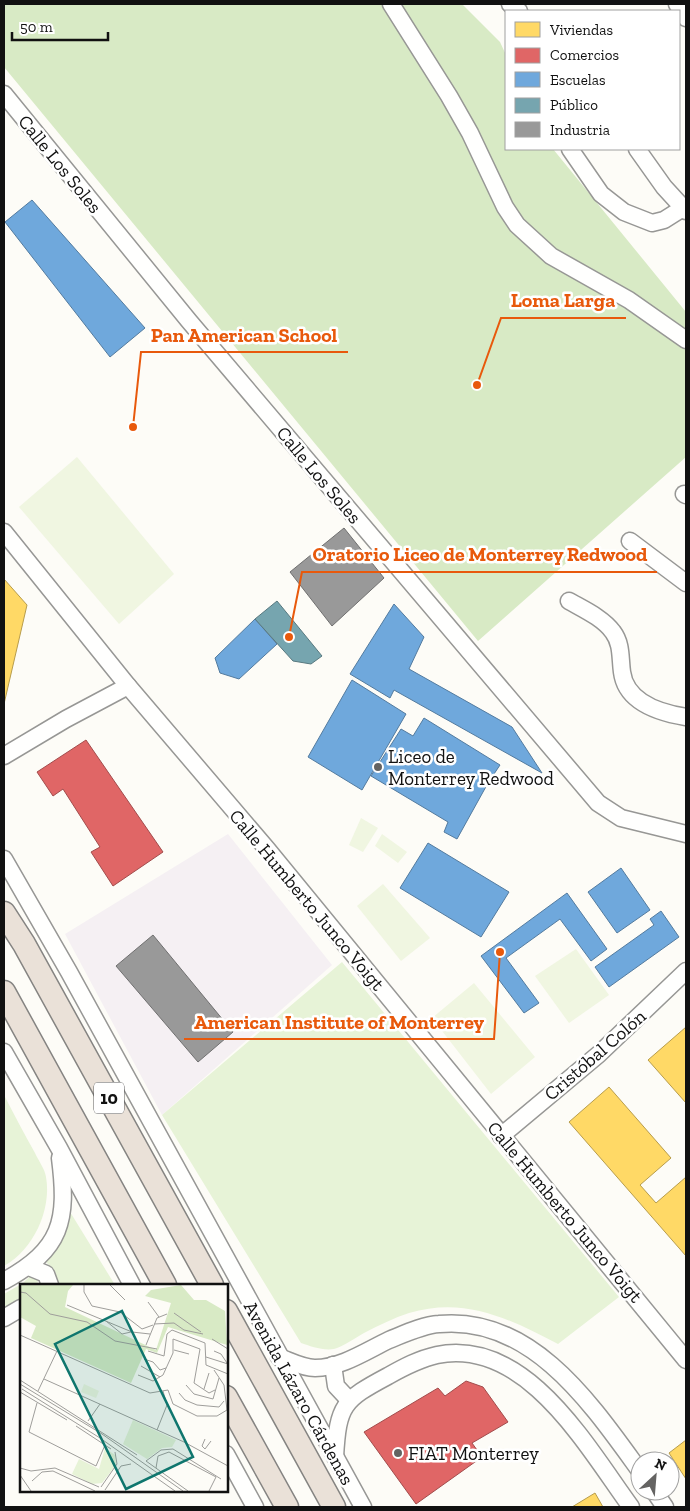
<svg xmlns="http://www.w3.org/2000/svg" width="690" height="1511" viewBox="0 0 690 1511" font-family="'Zilla Slab',serif">
<rect width="100%" height="100%" fill="#fdfcf7"/>
<!-- industrial -->
<path fill="#f5f0f3" d="M228,834L332,965L162,1115L65,934Z"/>
<!-- green -->
<g fill="#e7f3d7">
<path d="M342,962L619,1297L558,1344C510,1319 465,1296 409,1313C394,1318 379,1325 364,1333C355,1338 344,1346 334,1349C323,1351 310,1346 301,1343L162,1115Z"/>
<path d="M4,1095C14,1114 24,1134 35,1153C38,1160 45,1169 46,1177C52,1210 33,1250 4,1266Z"/>
<path d="M67,1207L115,1285L58,1283L55,1271L46,1262L56,1247Z"/>
<path d="M30,1276L38,1281L37,1285H21V1298L4,1308V1294L23,1283Z"/>
</g>
<!-- forest -->
<path fill="#d8eac5" d="M4,4H462L500,42L506,55V149H553L686,312V457L478,641L4,67Z"/>
<!-- pitch -->
<g fill="#f0f6e1">
<path d="M77,457L174,574L119,624L19,507Z"/>
<path d="M361,818L378,828L363,852L349,845Z"/>
<path d="M382,834L407,852L398,863L375,846Z"/>
<path d="M383,884L430,938L401,961L357,906Z"/>
<path d="M576,949L609,995L569,1023L535,976Z"/>
<path d="M474,983L535,1057L491,1094L432,1018Z"/>
</g>
<!-- homes -->
<g fill="#ffd966" stroke="#b89d4c">
<path d="M4,579L27,605L4,704Z"/>
<path d="M686,1027V1103L648,1060Z"/>
<path d="M609,1087L671,1158L640,1185L656,1203L686,1177V1256L569,1122Z"/>
<path d="M686,1440V1479L669,1453Z"/>
<path d="M595,1493L603,1507H572Z"/>
</g>
<!-- shops -->
<g fill="#e06666" stroke="#a24c4c">
<path d="M86,740L163,852L113,886L91,852L100,847L63,789L53,796L37,772Z"/>
<path d="M466,1381L483,1387L508,1422L472,1443L482,1457L416,1504L364,1432L438,1388L445,1396Z"/>
</g>
<!-- schools -->
<g fill="#6fa8dc" stroke="#537b9f">
<path d="M32,200L145,328L110,357L5,222Z"/>
<path d="M394,604L424,637L409,669L512,727L542,773L394,690L390,698L350,674Z"/>
<path d="M255,619L277,644L239,679L220,673L215,658Z"/>
<path d="M352,680L406,714L362,790L308,757Z"/>
<path d="M424,718L500,765L488,783L457,839L444,832L448,822L371,776L401,729L413,736Z"/>
<path d="M428,843L509,892L481,937L400,888Z"/>
<path d="M621,868L650,910L617,933L588,892Z"/>
<path d="M567,893L607,949L591,961L560,919L506,958L539,1003L524,1013L481,956Z"/>
<path d="M661,911L679,937L609,987L595,967L654,925L650,919Z"/>
</g>
<!-- public -->
<path fill="#76a5af" stroke="#587980" d="M277,601L322,656L311,664L293,661L255,619Z"/>
<!-- industry -->
<g fill="#999" stroke="#707070">
<path d="M344,528L384,578L332,626L290,572Z"/>
<path d="M153,935L233,1032L198,1062L116,966Z"/>
</g>
<g fill="none" stroke-linecap="round" stroke-linejoin="round">
<defs>
<g id="minor">
<path d="M391,4L449,96L470,133L505,207L517,225L551,256L629,300L686,340"/>
<path d="M510,4L519,11"/>
<path d="M677,4L686,18"/>
<path d="M4,94L189,321L598,803L621,818L686,834"/>
<path d="M570,149L601,194L624,212L652,223L664,220L683,208"/>
<path d="M637,149L664,187L686,211"/>
<path d="M684,494L686,495"/>
<path d="M4,532L128,686L267,849L686,1360"/>
<path d="M630,541L686,583"/>
<path d="M569,601C583,609 603,618 613,632C622,644 620,658 622,672C626,703 661,713 686,717"/>
<path d="M4,756L66,719L128,686"/>
<path d="M4,859L69,972L363,1507"/>
<path d="M4,1052L59,1148L132,1285"/>
<path d="M501,1136L599,1054L686,971"/>
<path d="M29,1267L46,1274L50,1285"/>
<path d="M4,1281C62,1249 68,1221 60,1158"/>
<path d="M4,1318L21,1308"/>
<path d="M279,1357C290,1361 303,1368 315,1368C341,1368 366,1351 389,1340C404,1334 423,1325 439,1324C532,1315 592,1405 640,1471"/>
<path d="M333,1365L336,1386L349,1400"/>
<path d="M226,1454L255,1507"/>
<path d="M335,1457C338,1405 343,1400 388,1376C404,1367 419,1359 437,1355C526,1337 587,1447 631,1507"/>
<path d="M654,1491L665,1507"/>
</g>
<g id="highway">
<path d="M4,913L24,944L212,1285"/>
<path d="M4,992L165,1285"/>
<path d="M226,1311L334,1507"/>
<path d="M226,1397L287,1507"/>
</g>
</defs>
<!-- minor casing -->
<use href="#minor" stroke="#979795" stroke-width="19"/>
<!-- highway casing -->
<use href="#highway" stroke="#858482" stroke-width="25"/>
<!-- minor -->
<use href="#minor" stroke="#fffffe" stroke-width="16"/>
<!-- highway -->
<use href="#highway" stroke="#eae1d8" stroke-width="22"/>
</g>
<!-- markers -->
<g fill="#646362" stroke="#fff" stroke-width="2">
<circle cx="378" cy="767" r="5"/>
<circle cx="398" cy="1453" r="5"/>
</g>
<g text-anchor="middle" dominant-baseline="central" stroke-width="5" stroke-linejoin="round" paint-order="stroke">
<!-- shield labels -->
<rect fill="#fff" stroke="#585858" stroke-width="1" x="94" y="1082.5" width="30" height="31" rx="4"/>
<g font-size="18" font-weight="bold" fill="#111">
<text x="109" y="1098">10</text>
</g>
<!-- street labels -->
<g font-size="19" fill="#111" stroke="#fff">
<text transform="translate(60 164) rotate(51)">Calle Los Soles</text>
<text transform="translate(319 475) rotate(50)">Calle Los Soles</text>
<text transform="translate(307 900) rotate(50)">Calle Humberto Junco Voigt</text>
<text transform="translate(595 1055) rotate(-41)">Cristóbal Colón</text>
<text transform="translate(565 1212) rotate(50)">Calle Humberto Junco Voigt</text>
<text transform="translate(299 1393) rotate(61)">Avenida Lázaro Cárdenas</text>
</g>
<!-- poi labels -->
<g font-size="19" fill="#111" stroke="#fff" text-anchor="start">
<text x="388" y="756">Liceo de<tspan x="388" dy="22">Monterrey Redwood</tspan></text>
<text x="408" y="1453">FIAT Monterrey</text>
</g>
</g>
<!-- overview -->
<g transform="translate(20 1284)">
<rect width="208" height="208" fill="#fdfcf7"/>
<path d="M113,136L156,156L152,163L142,164L127,175L103,160ZM85,164L95,171L96,181L82,199L72,200L52,190L59,175L79,185Z" fill="#e7f3d7"/>
<path d="M0,1H53L48,7L45,23L136,66L151,19L125,12L131,6L161,1L174,16H186L205,27L207,61L148,43L137,69L126,65L111,99L11,54L16,42L0,33Z" fill="#d8eac5"/>
<path d="M64,100L79,107L76,114L61,108Z" fill="#f0f6e1"/>
<path fill="none" stroke="#9f9e9b" stroke-width="1" d="M64,1V8L72,22L100,28L122,45L133,41M90,1L105,16M0,8L6,9L30,30L67,38L95,57L137,65M128,18L139,33M47,21L112,48L130,50M154,29L181,48M86,37L102,50L111,48M134,40L154,39L164,46L183,50M0,51L130,109L148,106L153,120L177,132H197L207,126L204,101L194,86M192,55L208,65M126,61L137,34L147,30M154,66L169,70M128,67L144,72L147,50L152,46L185,59L186,81L208,90M194,67L201,70L207,79M186,73L208,80M124,75L133,78L140,86L146,84M121,82L140,93M118,91L133,97L143,91L153,69V55L180,65L174,99L189,109L195,106M24,95L164,158L208,182M0,96L117,171M0,100L82,150L163,207M166,101L174,110L193,115L199,94M2,105L80,154L155,207M184,105L189,89M18,107L37,67M0,108L47,136M159,109L165,116L177,121L199,123L204,117M17,119L9,148L76,182L85,161M68,137L80,120M56,142L91,165M137,146L147,121L143,107M185,155L182,162L185,165L191,157M126,177L168,207M126,177L141,166L153,165L201,195M0,184L11,187L35,184L79,203M136,184L138,172L149,168L196,193M0,191L11,207M12,197L22,188L33,187L75,207M81,203L97,180L95,168M85,206L101,182L111,180M189,207L196,193"/>
<path fill="#0f766e" fill-opacity="0.15" stroke="#0f766e" stroke-width="2.5" d="M102,27L173,173L106,205L35,60Z"/>
<rect width="208" height="208" fill="none" stroke="#111" stroke-width="2.5"/>
</g>
<!-- callouts -->
<path fill="none" stroke="#e8590c" stroke-width="2" d="M477 385L501 318H626M133 427L141 352H348M289 637L302 572H657M500 952L494 1039H184"/>
<g fill="#e8590c" stroke="#fff" stroke-width="2">
<circle cx="477" cy="385" r="5"/>
<circle cx="133" cy="427" r="5"/>
<circle cx="289" cy="637" r="5"/>
<circle cx="500" cy="952" r="5"/>
</g>
<g font-size="20" text-anchor="middle" font-weight="bold" fill="#e8590c" stroke="#fff" stroke-width="5" stroke-linejoin="round" paint-order="stroke">
<text x="563" y="307">Loma Larga</text>
<text x="244" y="342">Pan American School</text>
<text x="480" y="561">Oratorio Liceo de Monterrey Redwood</text>
<text x="339" y="1029">American Institute of Monterrey</text>
</g>
<!-- border -->
<rect width="690" height="1511" fill="none" stroke="#111111" stroke-width="10"/>
<!-- legend -->
<rect x="505" y="10" width="175" height="140" fill="#ffffff" stroke="#a0a0a0"/>
<rect x="515" y="22" width="25" height="15" fill="#ffd966" stroke="#a0a0a0"/>
<text x="550" y="35" font-size="15" fill="#111111">Viviendas</text>
<rect x="515" y="48" width="25" height="15" fill="#e06666" stroke="#a0a0a0"/>
<text x="550" y="60" font-size="15" fill="#111111">Comercios</text>
<rect x="515" y="72" width="25" height="15" fill="#6fa8dc" stroke="#a0a0a0"/>
<text x="550" y="85" font-size="15" fill="#111111">Escuelas</text>
<rect x="515" y="98" width="25" height="15" fill="#76a5af" stroke="#a0a0a0"/>
<text x="550" y="110" font-size="15" fill="#111111">Público</text>
<rect x="515" y="122" width="25" height="15" fill="#999999" stroke="#a0a0a0"/>
<text x="550" y="135" font-size="15" fill="#111111">Industria</text>
<!-- north arrow -->
<g transform="translate(655 1476) rotate(26)"><circle r="24" fill="#ffffff" stroke="#a0a0a0"/>
<path d="M0-4L9 19L0 12L-9 19Z" fill="#646362"/>
<text y="-8" font-size="14" font-weight="bold" text-anchor="middle" fill="#111111">N</text>
</g>
<!-- scale -->
<path d="M12 32v8h96v-8" fill="none" stroke="#111111" stroke-width="2.5"/>
<text x="20" y="32" font-size="15" fill="#111111" stroke="#ffffff" stroke-width="4" paint-order="stroke">50 m</text>
</svg>
